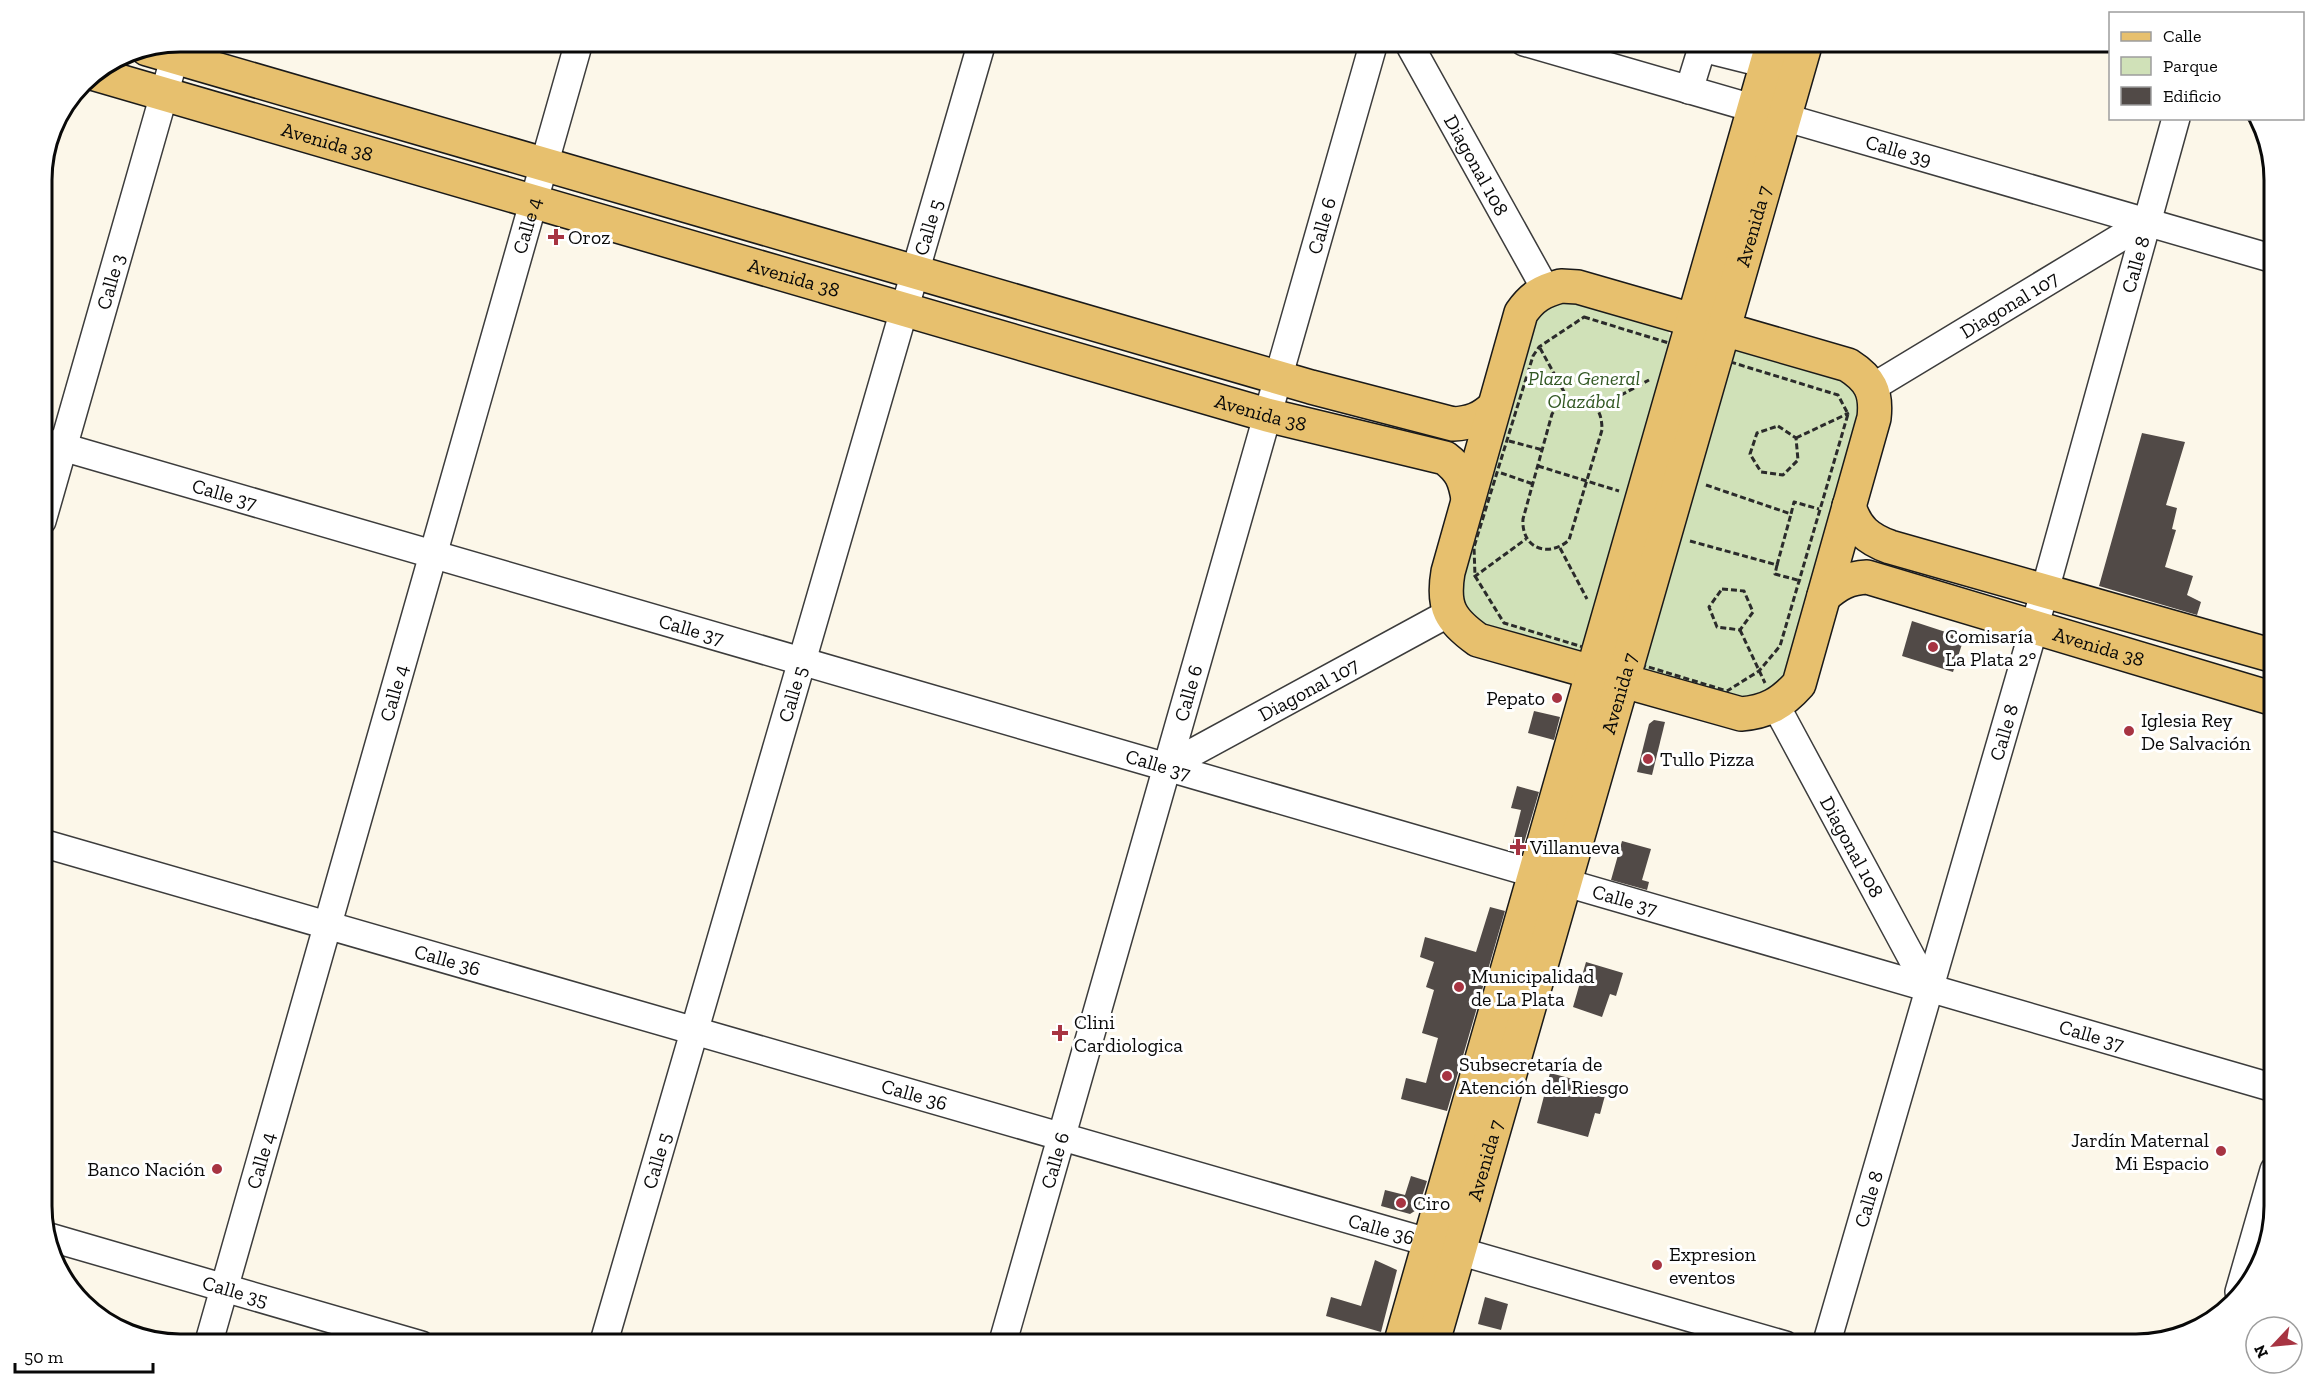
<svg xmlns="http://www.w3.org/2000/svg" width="2316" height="1387" viewBox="0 0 2316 1387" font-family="'Zilla Slab',serif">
<rect width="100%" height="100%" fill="#fcf7e9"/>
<!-- green -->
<g fill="#d0e1b8">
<path d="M1565,295L1663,321L1675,345L1588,646L1566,658L1474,633L1449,589L1526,318Z"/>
<path d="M1738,350L1843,375L1866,408L1789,679L1737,709L1652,684L1639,659L1726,359Z"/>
</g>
<!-- building -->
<g fill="#514a47">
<path d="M2142,433L2185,442L2166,505L2177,508L2172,529L2176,530L2165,567L2193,576L2187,595L2201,602L2197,615L2099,586Z"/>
<path d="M1912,621L1964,638L1953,672L1902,656Z"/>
<path d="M1534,711L1560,717L1554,740L1528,733Z"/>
<path d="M1654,720L1665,722L1652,775L1637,772L1649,724Z"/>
<path d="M1517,786L1539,792L1521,853L1511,850L1521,810L1511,808Z"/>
<path d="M1622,841L1651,849L1642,880L1649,882L1647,890L1611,880Z"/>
<path d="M1490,907L1505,911L1447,1111L1401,1099L1406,1078L1426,1083L1438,1038L1422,1033L1434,990L1426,987L1434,962L1420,957L1425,937L1476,952Z"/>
<path d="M1586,962L1623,973L1616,996L1610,994L1602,1017L1573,1007Z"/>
<path d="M1550,1073L1607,1088L1600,1114L1595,1113L1588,1137L1537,1123Z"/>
<path d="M1411,1176L1427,1181L1418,1209L1410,1214L1381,1206L1385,1190L1405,1195Z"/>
<path d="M1375,1260L1397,1270L1381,1332L1326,1316L1331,1297L1361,1306Z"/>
<path d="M1485,1297L1508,1304L1501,1330L1478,1324Z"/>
</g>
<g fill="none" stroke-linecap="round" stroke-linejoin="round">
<defs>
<g id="minor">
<path id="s1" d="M1408,42L1546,290"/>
<path id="s2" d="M1524,42L2274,259"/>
<path d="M1689,90L1702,48L1766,64"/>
<path id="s3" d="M1873,387L2146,222"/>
<path id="s4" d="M42,441L2274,1088"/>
<path id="s5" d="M42,521L179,42"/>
<path id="s6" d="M1776,706L1928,988"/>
<path id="s7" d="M1166,767L1449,613"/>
<path id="s8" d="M42,843L1785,1345"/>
<path id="s9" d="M49,1237L421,1345"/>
<path d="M2239,1292L2274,1170"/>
<path id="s10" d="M208,1345L579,42"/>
<path id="s11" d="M603,1345L982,42"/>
<path id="s12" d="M1002,1345L1374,42"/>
<path id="s13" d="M1826,1345L2045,590L2176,118"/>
</g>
<g id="major">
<path d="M147,49L1311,387L1453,424C1471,423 1481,419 1494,407"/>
<path id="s14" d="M95,74L1267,415L1445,458C1461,470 1465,480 1468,499"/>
<path d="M1561,286L1578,287L1848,365C1870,379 1877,392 1874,418L1799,684C1782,703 1767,712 1741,714L1478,640C1450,620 1442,607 1448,572L1521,313C1532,297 1542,291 1561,286Z"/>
<path d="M1849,506C1856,529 1868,539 1890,547L2274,656"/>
<path id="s15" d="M1824,596C1838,584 1848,578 1867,577L2274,699"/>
<path d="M1400,1345L1773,42"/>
<path id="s16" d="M1432,1345L1806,42"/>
</g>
</defs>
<!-- minor casing -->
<use href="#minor" stroke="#3c3c3c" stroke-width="30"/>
<!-- major casing -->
<use href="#major" stroke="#1a1a1a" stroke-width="36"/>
<!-- path -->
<g stroke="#2b2b2b" stroke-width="3" stroke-dasharray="6 3" stroke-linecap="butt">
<path d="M1584,317L1838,395L1848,414L1780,646L1759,671L1727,691L1504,623L1475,576L1474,547L1533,356L1539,347Z"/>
<path d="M1540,348L1568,399"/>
<path d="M1568,399C1591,398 1602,406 1602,430L1569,540C1549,558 1521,549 1523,519L1552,414L1558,405Z"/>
<path d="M1597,408L1649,380"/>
<path d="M1778,426L1796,438L1798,460L1783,475L1761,472L1750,454L1757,433Z"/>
<path d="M1796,438L1849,413"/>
<path d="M1509,441L1543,450"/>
<path d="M1538,466L1619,491"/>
<path d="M1501,473L1533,484"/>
<path d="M1706,485L1791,514L1794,502L1819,509"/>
<path d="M1690,541L1777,565L1775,574L1801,581"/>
<path d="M1560,548L1587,599"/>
<path d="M1777,565L1791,514"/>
<path d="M1474,577L1526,539"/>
<path d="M1722,589L1744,591L1753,612L1740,630L1717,627L1709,607Z"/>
<path d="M1740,630L1765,683"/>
</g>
<!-- minor -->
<use href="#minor" stroke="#fff" stroke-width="27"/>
<!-- major -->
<use href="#major" stroke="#e7c06e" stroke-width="33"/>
</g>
<!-- markers -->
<g fill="#a73442" stroke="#fff" stroke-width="2">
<path d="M553 228h6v6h6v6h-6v6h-6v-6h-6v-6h6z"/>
<circle cx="1933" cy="647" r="6"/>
<circle cx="1557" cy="698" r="6"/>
<circle cx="2129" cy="731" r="6"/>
<circle cx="1648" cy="759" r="6"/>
<path d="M1515 838h6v6h6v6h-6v6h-6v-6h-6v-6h6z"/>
<circle cx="1459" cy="987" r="6"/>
<path d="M1057 1024h6v6h6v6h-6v6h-6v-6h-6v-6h6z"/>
<circle cx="1447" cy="1076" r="6"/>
<circle cx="2221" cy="1151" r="6"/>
<circle cx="217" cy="1169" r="6"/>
<circle cx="1401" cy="1203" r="6"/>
<circle cx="1657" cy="1265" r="6"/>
</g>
<g text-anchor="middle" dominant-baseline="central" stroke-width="6" stroke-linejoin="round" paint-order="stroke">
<!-- street labels -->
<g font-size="20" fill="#090909" stroke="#fff">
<text stroke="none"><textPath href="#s14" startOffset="242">Avenida 38</textPath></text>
<text stroke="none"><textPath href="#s2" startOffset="390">Calle 39</textPath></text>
<text stroke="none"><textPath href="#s1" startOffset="141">Diagonal 108</textPath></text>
<text stroke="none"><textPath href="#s10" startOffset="1164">Calle 4</textPath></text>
<text stroke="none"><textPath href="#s12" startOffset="1164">Calle 6</textPath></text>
<text stroke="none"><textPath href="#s16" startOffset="1164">Avenida 7</textPath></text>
<text stroke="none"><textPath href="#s11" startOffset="1164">Calle 5</textPath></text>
<text stroke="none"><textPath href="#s13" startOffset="1124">Calle 8</textPath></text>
<text stroke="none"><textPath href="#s14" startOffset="728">Avenida 38</textPath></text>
<text stroke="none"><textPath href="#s5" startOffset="249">Calle 3</textPath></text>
<text stroke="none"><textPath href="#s3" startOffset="159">Diagonal 107</textPath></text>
<text stroke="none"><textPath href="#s14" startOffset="1214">Avenida 38</textPath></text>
<text stroke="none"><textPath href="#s4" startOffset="190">Calle 37</textPath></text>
<text stroke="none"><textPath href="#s4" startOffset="676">Calle 37</textPath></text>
<text stroke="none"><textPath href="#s15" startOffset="290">Avenida 38</textPath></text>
<text stroke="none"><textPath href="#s7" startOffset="162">Diagonal 107</textPath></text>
<text stroke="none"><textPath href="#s11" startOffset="678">Calle 5</textPath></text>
<text stroke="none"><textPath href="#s12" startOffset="678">Calle 6</textPath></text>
<text stroke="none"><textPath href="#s10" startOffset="678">Calle 4</textPath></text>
<text stroke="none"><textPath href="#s16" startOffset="678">Avenida 7</textPath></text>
<text stroke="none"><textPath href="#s13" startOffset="638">Calle 8</textPath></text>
<text stroke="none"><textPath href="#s4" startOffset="1162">Calle 37</textPath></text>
<text stroke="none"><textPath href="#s6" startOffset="160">Diagonal 108</textPath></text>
<text stroke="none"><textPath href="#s4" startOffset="1648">Calle 37</textPath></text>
<text stroke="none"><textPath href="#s8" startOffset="422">Calle 36</textPath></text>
<text stroke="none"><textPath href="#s4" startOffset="2134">Calle 37</textPath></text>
<text stroke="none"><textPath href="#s8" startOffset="908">Calle 36</textPath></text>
<text stroke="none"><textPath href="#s11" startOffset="192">Calle 5</textPath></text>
<text stroke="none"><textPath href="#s10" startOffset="192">Calle 4</textPath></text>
<text stroke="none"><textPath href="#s12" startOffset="192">Calle 6</textPath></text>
<text stroke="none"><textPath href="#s16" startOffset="192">Avenida 7</textPath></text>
<text stroke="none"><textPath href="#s13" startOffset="152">Calle 8</textPath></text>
<text stroke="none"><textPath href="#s8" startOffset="1394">Calle 36</textPath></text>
<text stroke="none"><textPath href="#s9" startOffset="194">Calle 35</textPath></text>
</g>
<!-- poi labels -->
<g font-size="20" fill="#090909" stroke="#fff" text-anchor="start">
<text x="568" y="237">Oroz</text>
<text x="1945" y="636">Comisaría<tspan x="1945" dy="23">La Plata 2°</tspan></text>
<text x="1545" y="698" text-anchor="end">Pepato</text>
<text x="2141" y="720">Iglesia Rey<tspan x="2141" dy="23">De Salvación</tspan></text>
<text x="1660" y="759">Tullo Pizza</text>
<text x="1530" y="847">Villanueva</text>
<text x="1471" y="976">Municipalidad<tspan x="1471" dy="23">de La Plata</tspan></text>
<text x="1074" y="1022">Clini<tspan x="1074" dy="23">Cardiologica</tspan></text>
<text x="1459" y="1064">Subsecretaría de<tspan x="1459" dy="23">Atención del Riesgo</tspan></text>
<text x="2209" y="1140" text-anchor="end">Jardín Maternal<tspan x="2209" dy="23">Mi Espacio</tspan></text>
<text x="205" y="1169" text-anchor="end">Banco Nación</text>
<text x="1413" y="1203">Ciro</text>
<text x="1669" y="1254">Expresion<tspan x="1669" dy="23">eventos</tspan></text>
</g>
<!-- park labels -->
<g font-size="20" font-style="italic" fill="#325823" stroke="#fff">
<text x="1584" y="378">Plaza General<tspan x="1584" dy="23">Olazábal</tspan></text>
</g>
</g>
<!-- crop -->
<path d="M0 0H2316V1387H0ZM180 52H2136A128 128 0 0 1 2264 180V1206A128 128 0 0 1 2136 1334H180A128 128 0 0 1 52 1206V180A128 128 0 0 1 180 52Z" fill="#fff" fill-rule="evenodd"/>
<path fill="none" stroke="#090909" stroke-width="3" d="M180 52H2136A128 128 0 0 1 2264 180V1206A128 128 0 0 1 2136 1334H180A128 128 0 0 1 52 1206V180A128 128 0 0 1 180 52Z"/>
<!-- legend -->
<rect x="2109" y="12" width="195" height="108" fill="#ffffff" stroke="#9d9d9d" stroke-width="1.5"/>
<rect x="2121" y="32" width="30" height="9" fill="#e7c06e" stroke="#9d9d9d" stroke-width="1.5"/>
<text x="2163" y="42" font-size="18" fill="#090909">Calle</text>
<rect x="2121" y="57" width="30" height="18" fill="#d0e1b8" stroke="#9d9d9d" stroke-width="1.5"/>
<text x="2163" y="72" font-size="18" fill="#090909">Parque</text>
<rect x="2121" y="87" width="30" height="18" fill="#514a47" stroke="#9d9d9d" stroke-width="1.5"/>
<text x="2163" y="102" font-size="18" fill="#090909">Edificio</text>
<!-- north arrow -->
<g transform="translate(2274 1345) rotate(244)"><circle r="28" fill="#ffffff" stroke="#9d9d9d" stroke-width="1.5"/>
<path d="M0-4.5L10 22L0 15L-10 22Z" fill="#a73442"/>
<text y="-9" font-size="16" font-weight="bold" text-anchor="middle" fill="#090909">N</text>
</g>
<!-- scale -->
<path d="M15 1363v9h138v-9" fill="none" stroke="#090909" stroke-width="3"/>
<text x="24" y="1363" font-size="18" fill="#090909" stroke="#ffffff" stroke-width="4.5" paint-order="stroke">50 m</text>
</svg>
